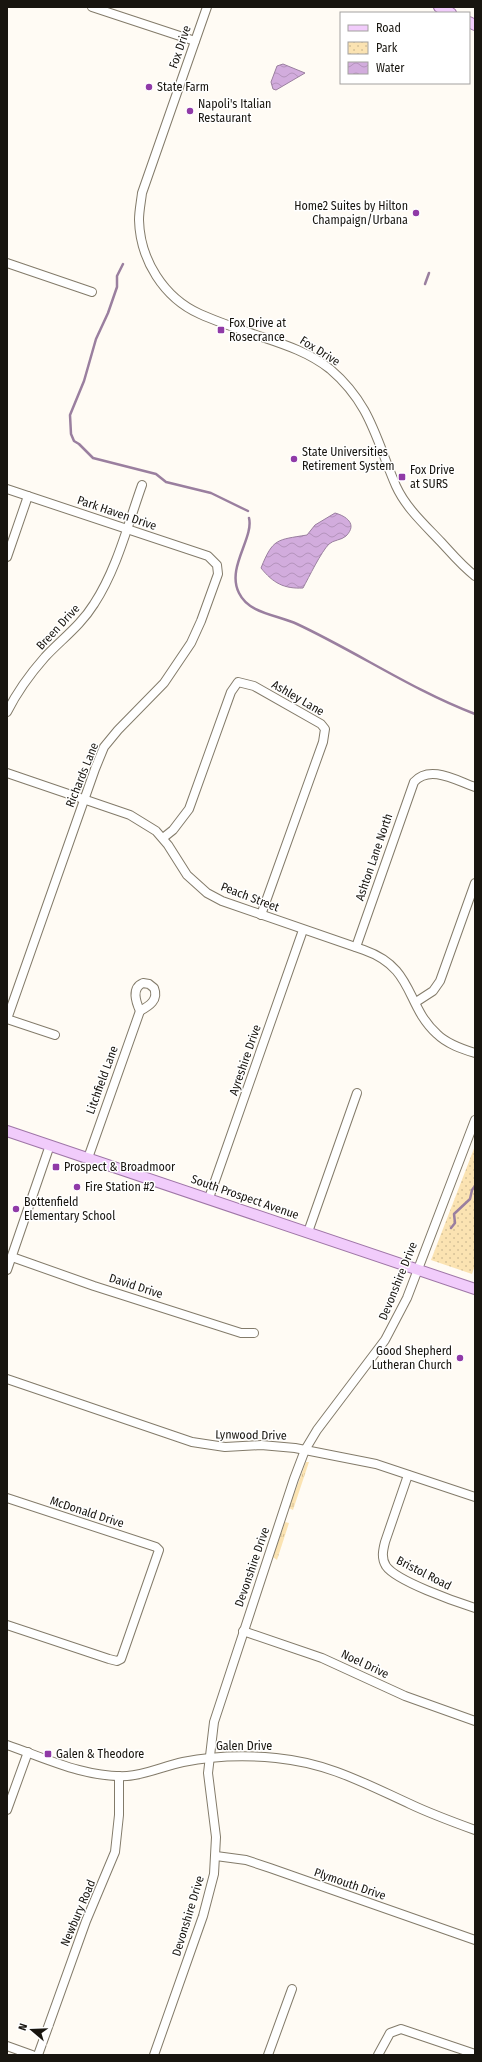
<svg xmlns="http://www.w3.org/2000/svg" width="482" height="2062" viewBox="0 0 482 2062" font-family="'Fira Sans Condensed',sans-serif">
<defs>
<pattern id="grass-tufts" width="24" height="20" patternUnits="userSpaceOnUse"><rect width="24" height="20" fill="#fbe3b2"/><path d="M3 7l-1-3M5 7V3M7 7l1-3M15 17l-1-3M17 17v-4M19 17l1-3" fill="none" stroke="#d6c298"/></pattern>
<pattern id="park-dots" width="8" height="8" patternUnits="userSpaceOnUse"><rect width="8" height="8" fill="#fbe3b2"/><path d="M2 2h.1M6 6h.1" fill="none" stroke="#d6c298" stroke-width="1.8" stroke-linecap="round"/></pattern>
<pattern id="water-waves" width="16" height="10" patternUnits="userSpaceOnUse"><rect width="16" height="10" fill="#d2acdd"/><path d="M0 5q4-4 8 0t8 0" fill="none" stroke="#b493bc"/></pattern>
</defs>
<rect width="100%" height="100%" fill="#fffbf4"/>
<!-- grass -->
<g fill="url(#grass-tufts)">
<path d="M306,1462H309L293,1510L289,1508Z"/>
<path d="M285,1522L289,1523L277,1560L273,1557Z"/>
</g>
<!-- park -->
<path fill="url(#park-dots)" d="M475,1146V1265L472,1274L431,1260Z"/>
<!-- water -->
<g fill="url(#water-waves)" stroke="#9a7f9f">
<path d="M283,64L305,73L276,90L273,89L271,82L277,66Z"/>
<path d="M335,513C346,516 358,524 346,536C342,540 333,540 329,544C321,552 309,577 303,588C284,589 273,583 261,568C273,538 277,540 307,535L315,525Z"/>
</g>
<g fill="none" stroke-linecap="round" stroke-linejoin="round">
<!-- stream -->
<g stroke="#9a7f9f" stroke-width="2.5">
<path d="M123,264L117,276V287L108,313L96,339L84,381L70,415L71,434L74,441L79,444L93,458L156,474L166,482L211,493L248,511"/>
<path d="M425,284L429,273"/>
<path d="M249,518C254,538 226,568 239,593C249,614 278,615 297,624C357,652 412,690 475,714"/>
<path d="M451,1228L455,1223L454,1214L470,1199L472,1190L475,1186"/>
</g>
<defs>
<g id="minor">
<path d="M92,7L195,41"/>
<path d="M207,7L142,193C141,202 139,211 139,220C140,260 164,298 200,314C220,323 242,330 262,337C286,345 310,353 330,369C371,404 376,440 396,486C406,508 425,525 441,542C452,554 462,566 475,576"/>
<path d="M7,263L92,292"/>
<path d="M7,489L208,556L217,565L218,574L201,621L191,643L164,683L118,730L104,747L95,769L7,1019"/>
<path d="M7,557L28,496"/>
<path d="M7,712C17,692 30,674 45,657C62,639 81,625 94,604C117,569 128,524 142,485"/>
<path d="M7,773L130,815L156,831L168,845L187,875L207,893L222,901L364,950C415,968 405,1005 437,1034C447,1044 462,1049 475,1053"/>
<path d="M163,838L173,830L189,809L231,692L238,682L254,686L321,724L325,729L323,742L261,915"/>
<path d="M356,947L414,782C430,764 457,781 475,787"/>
<path d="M143,983L149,984L154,988C159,1000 149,1006 140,1011C136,1002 131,988 143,983Z"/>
<path d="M416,1002L433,991L440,981L475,883"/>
<path d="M7,1019L55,1035"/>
<path d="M88,1158L140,1011"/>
<path d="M209,1198L303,930"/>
<path d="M308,1232L357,1093"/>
<path d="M12,1257L94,1286L241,1333H254"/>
<path d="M7,1270L50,1145"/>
<path d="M7,1379L192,1442L225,1447L261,1445L295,1448L376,1464L475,1497"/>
<path d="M408,1475L385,1542C383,1550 381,1558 386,1566C396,1581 456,1602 475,1608"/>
<path d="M7,1498L156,1547L159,1550L121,1659L117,1661L109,1659L7,1625"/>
<path d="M243,1631L322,1658L405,1696L475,1721"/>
<path d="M7,1745C45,1758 85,1778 127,1776C145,1775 164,1766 183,1762C213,1756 245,1755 276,1758C328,1763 364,1783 410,1804C431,1814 453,1822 475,1830"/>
<path d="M7,1810L28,1752"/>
<path d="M216,1856L246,1860L270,1868L475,1940"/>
<path d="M7,2046L32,2055"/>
<path d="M38,2055L86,1921L115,1852L119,1815V1776"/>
<path d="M154,2055L203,1916L214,1874L216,1837L208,1773L214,1722L294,1479L305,1450L317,1430L385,1340L407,1298L475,1120"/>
<path d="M268,2055L292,1989"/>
<path d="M378,2055L390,2033L401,2029L475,2054"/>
</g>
<g id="major">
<path d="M439,7L451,13"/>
<path d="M469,22L475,25"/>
<path d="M7,1131L475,1289"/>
</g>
</defs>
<!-- minor casing -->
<use href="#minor" stroke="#837b6a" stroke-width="10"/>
<!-- major casing -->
<use href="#major" stroke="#9f76a7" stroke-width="12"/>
<!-- minor -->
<use href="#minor" stroke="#fff" stroke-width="8"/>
<!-- major -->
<use href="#major" stroke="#f1ccfb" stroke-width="10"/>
</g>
<!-- markers -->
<g fill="#903aa7" stroke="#fff" stroke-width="1.5">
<circle cx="149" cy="87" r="4"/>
<circle cx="190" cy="111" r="4"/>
<circle cx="416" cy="213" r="4"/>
<rect x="217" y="326" width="8" height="8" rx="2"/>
<circle cx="294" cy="459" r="4"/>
<rect x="398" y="473" width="8" height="8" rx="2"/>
<rect x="52" y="1163" width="8" height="8" rx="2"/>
<circle cx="77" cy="1187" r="4"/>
<circle cx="16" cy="1209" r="4"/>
<circle cx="460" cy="1358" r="4"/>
<rect x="44" y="1750" width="8" height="8" rx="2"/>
</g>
<g text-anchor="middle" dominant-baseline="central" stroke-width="3" stroke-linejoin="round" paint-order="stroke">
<!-- street labels -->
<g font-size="12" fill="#18150f" stroke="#fff">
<text transform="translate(180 47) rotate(-71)">Fox Drive</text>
<text transform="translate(320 351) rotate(32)">Fox Drive</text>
<text transform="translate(117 513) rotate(19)">Park Haven Drive</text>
<text transform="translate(58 627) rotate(-47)">Breen Drive</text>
<text transform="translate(298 698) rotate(30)">Ashley Lane</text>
<text transform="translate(82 775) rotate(-68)">Richards Lane</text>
<text transform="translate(374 857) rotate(-71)">Ashton Lane North</text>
<text transform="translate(250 897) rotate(21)">Peach Street</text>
<text transform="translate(245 1060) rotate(-71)">Ayreshire Drive</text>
<text transform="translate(102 1080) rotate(-70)">Litchfield Lane</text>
<text transform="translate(245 1197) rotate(19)">South Prospect Avenue</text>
<text transform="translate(398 1281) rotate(-68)">Devonshire Drive</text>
<text transform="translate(136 1286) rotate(18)">David Drive</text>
<text transform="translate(251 1435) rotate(1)">Lynwood Drive</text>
<text transform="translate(87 1512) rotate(18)">McDonald Drive</text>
<text transform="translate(252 1567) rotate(-71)">Devonshire Drive</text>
<text transform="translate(424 1573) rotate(27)">Bristol Road</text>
<text transform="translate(365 1664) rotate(25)">Noel Drive</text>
<text x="244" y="1746">Galen Drive</text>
<text transform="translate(350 1884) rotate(19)">Plymouth Drive</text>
<text transform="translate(78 1913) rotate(-67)">Newbury Road</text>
<text transform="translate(188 1916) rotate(-73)">Devonshire Drive</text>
</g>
<!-- poi labels -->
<g font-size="12" fill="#18150f" stroke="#fff" text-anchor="start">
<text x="157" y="87">State Farm</text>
<text x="198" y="104">Napoli's Italian<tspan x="198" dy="14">Restaurant</tspan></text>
<text x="408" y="206" text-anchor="end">Home2 Suites by Hilton<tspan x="408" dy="14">Champaign/Urbana</tspan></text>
<text x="229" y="323">Fox Drive at<tspan x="229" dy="14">Rosecrance</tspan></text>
<text x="302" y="452">State Universities<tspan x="302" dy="14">Retirement System</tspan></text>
<text x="410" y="470">Fox Drive<tspan x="410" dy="14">at SURS</tspan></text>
<text x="64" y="1167">Prospect &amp; Broadmoor</text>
<text x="85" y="1187">Fire Station #2</text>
<text x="24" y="1202">Bottenfield<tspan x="24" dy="14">Elementary School</tspan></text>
<text x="452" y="1351" text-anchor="end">Good Shepherd<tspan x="452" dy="14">Lutheran Church</tspan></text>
<text x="56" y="1754">Galen &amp; Theodore</text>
</g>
</g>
<!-- border -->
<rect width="482" height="2062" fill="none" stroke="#18150f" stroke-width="16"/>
<!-- legend -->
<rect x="340" y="12" width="130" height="72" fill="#ffffff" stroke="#a3a19f"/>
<rect x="348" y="25" width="20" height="6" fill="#f1ccfb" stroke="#a3a19f"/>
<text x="376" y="32" font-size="12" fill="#18150f">Road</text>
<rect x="348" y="42" width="20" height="12" fill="url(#park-dots)" stroke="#a3a19f"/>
<text x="376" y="52" font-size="12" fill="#18150f">Park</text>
<rect x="348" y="62" width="20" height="12" fill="url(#water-waves)" stroke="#a3a19f"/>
<text x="376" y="72" font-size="12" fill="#18150f">Water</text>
<!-- north arrow -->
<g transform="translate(32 2030) rotate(289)" stroke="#ffffff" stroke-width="3" paint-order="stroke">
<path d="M0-3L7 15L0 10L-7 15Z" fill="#18150f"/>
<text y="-6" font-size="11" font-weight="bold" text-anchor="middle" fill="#18150f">N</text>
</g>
</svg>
